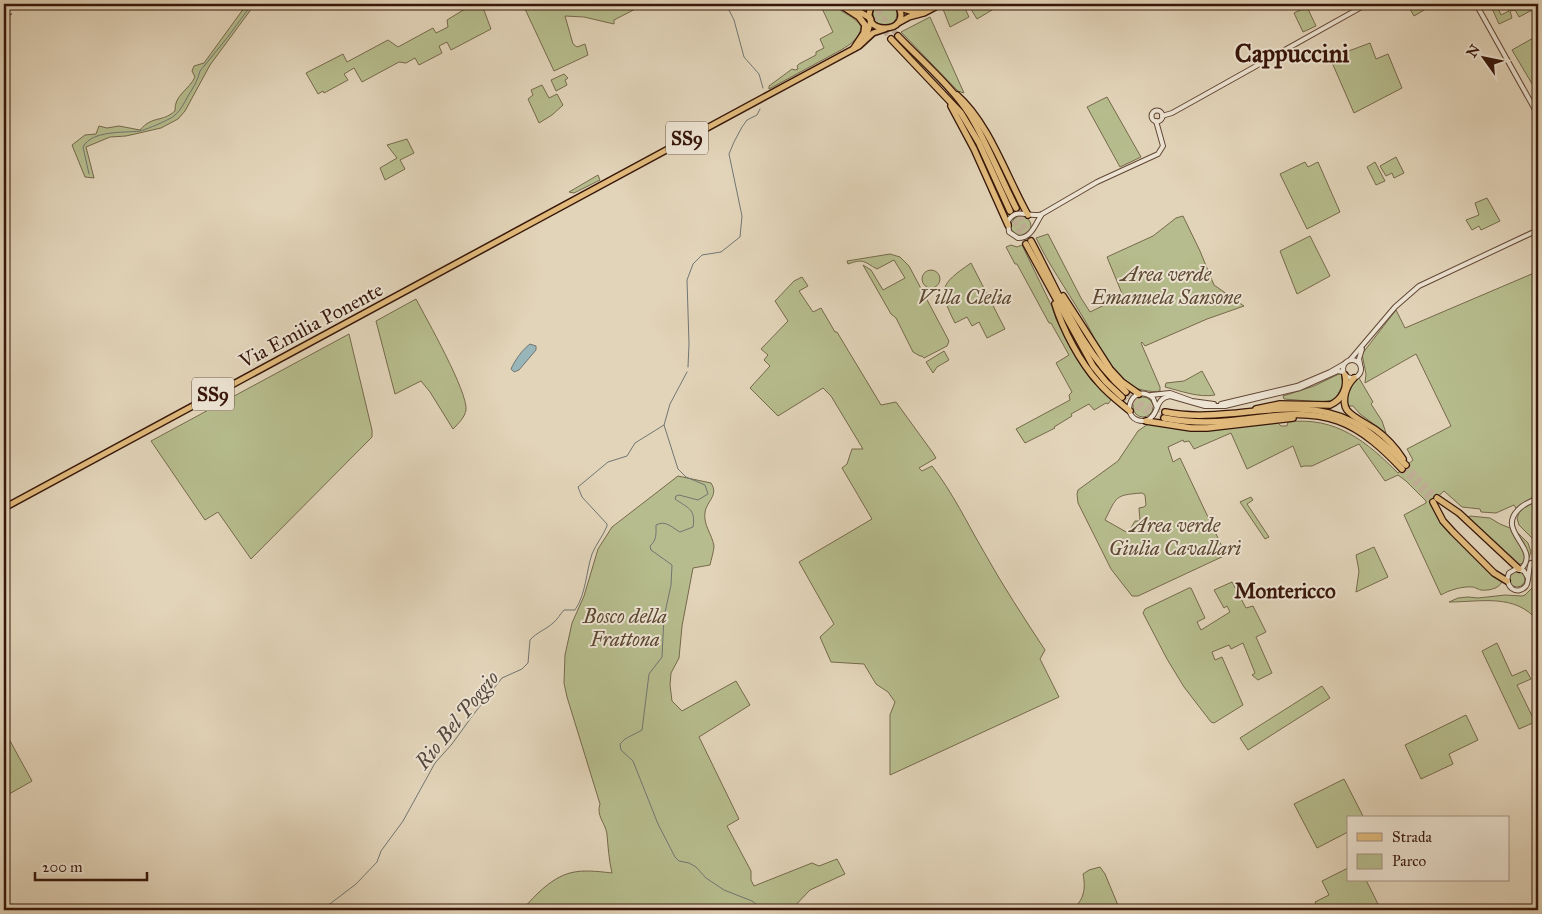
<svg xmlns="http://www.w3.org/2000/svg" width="1542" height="914" viewBox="0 0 1542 914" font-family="'IM FELL Great Primer',serif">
<rect width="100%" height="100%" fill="#e2d4b9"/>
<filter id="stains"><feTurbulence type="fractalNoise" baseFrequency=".004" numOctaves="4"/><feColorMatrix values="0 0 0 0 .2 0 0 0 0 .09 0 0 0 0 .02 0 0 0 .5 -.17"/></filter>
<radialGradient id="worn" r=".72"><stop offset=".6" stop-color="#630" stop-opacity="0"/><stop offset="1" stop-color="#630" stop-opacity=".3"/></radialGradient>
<!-- green -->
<g fill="#b6bc8d" stroke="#76694b" fill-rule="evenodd">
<circle cx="885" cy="14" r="12"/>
<path d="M247,4H255L210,65L185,111L178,119L161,128L126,136L110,137L86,147L94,178L85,177L72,145L85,135L96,134L99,126L107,128L119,126L140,130C153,115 161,123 175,111C174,95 189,90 195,77L192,71L194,66L204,63Z"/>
<path d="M508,4H573L575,7L583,4H645L614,20V24L584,17L565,16L573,44L577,47L585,44L588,55L554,71L525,9Z"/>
<path d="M820,4H832C840,12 858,18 861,27C859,39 851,44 841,50L769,89V86L792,69L795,70L798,69L797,66L799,64L816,55V52L824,48L820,39L833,32Z"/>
<path d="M952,4H963L969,17L950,27L943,9Z"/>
<path d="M968,4H989L992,10L977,19Z"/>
<path d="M1407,4H1434L1414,16Z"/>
<path d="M1490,4H1496L1501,15L1509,11L1506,4H1538V7L1519,17L1515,10L1510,11L1512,18L1499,24Z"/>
<path d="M482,5L491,29L451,50L447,42L439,46L442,53L419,65L415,58L406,63L399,62L362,82L354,68L344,74L348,80L324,93L323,91L318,94L306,73L343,54L347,62L388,40L398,47L433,28L436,33L448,27L447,20L465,9Z"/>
<path d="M1307,7L1316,26L1303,32L1294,13Z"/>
<path d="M930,17L964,93L958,91L901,32Z"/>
<path d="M1535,37L1538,42V94L1512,50Z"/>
<path d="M1370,43L1376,59L1388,54L1402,88L1354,113L1330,58Z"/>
<path d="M564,74L568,78L565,80L567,85L556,91L551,80Z"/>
<path d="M542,85L549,98L557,94L563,105L552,115L539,123L528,99L533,95L531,90Z"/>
<path d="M1107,97L1141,157L1120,167L1087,107Z"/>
<path d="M407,139L414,153L400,160L405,169L385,180L380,168L397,158L387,145Z"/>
<path d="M1396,157L1404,173L1394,178L1392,173L1386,176L1380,166Z"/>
<path d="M1305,162L1308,167L1318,162L1340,212L1307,229L1280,174Z"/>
<path d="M1375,162L1385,181L1376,185L1367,167Z"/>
<path d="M598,175L600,180L574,193L569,192Z"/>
<path d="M1487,198L1500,221L1481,230L1479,226L1472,230L1466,220L1479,215L1475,203Z"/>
<path d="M1183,216L1200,251L1214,285L1244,306L1207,319L1145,346L1142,342L1141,343L1160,387V391C1151,393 1135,389 1127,384C1104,367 1096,337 1081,314C1066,289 1049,265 1036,238L1048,234L1081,298L1090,312L1123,296L1107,257L1153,236L1176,218Z"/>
<circle cx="1021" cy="226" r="10"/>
<path d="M1310,236L1330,276L1297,294L1280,251Z"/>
<path d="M1011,245L1017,247L1022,245L1052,307L1056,319L1076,357L1091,380L1111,400L1108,404L1106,403L1094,410L1089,404L1071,414L1072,416L1054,427L1055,428L1025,443L1016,429L1070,400L1069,395L1072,392L1056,363L1069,355L1051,323H1049L1017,264H1015L1006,247Z"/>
<path d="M890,254L900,257L909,266L949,341L947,346L924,358L922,356H920L913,352L896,318L891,314L863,265L871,270L883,290L905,278L894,260L877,269C864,262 864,258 848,264L847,261Z"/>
<path d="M971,263L1005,329L987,338L979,322L972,326L967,317L955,323C938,289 939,285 971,263Z"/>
<circle cx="931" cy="279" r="9"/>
<path d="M1534,273L1538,282V427L1536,428L1538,433V621C1515,593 1481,602 1449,602L1458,598L1468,597L1478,598L1505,595L1522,596L1525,595L1535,585L1538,552L1534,540L1519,525L1517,518L1519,513L1514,505L1496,513L1481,512L1480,509L1462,507L1444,491L1430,504L1441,522L1503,578C1502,588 1490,591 1481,590C1480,590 1474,587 1473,587C1463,586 1449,590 1441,595L1404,515L1426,503V501L1406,481L1398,475L1385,481L1359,444L1312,466H1304L1301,467L1293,446L1247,469L1231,433L1194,449L1189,441L1184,442L1183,440L1168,447L1173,462L1180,458L1226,555L1138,596H1132L1111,569L1078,503L1077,494L1078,490L1118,461L1138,431L1148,424L1203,431L1278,423L1281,426H1287L1288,422C1336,416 1367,442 1398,473L1413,460L1407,449L1451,426L1416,354L1365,383L1366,374L1362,354L1396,310L1405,328ZM1142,493L1145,495L1146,505L1144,507L1139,508L1140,521H1135L1128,533L1105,520C1117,496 1115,495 1142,493Z"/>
<path d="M802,277L808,286L799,291L813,312L821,308L835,332H837L881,405L896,402L933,453L936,458L919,468L922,471L932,466C953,493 967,523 984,552C1003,586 1024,618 1045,650L1040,659L1059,697L890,775V715L895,702L888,692L876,684L864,664L831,662L820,637L834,624L799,562L872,519L842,468L847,464L852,449H863L831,396L823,388L778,416L750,388L770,366L764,360L768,355L761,349L788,321L775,301L794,281Z"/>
<path d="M416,299C426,318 468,392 466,410C465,417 458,424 453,429L430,392L421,381L395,394L376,321Z"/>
<path d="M349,334L372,430V437L251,559L218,512L205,520L151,441Z"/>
<path d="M944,351L949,360L937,367L933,373L926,362Z"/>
<path d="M1202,371L1215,395C1199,398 1181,391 1165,387L1166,383L1184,381Z"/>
<path d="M1341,373L1343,384L1337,396L1333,400L1320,402L1284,399L1283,396L1314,386Z"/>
<path d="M1359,378L1373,402L1371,404L1382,421L1386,433L1360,414L1353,406H1348L1347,392L1356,379Z"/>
<circle cx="1143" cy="407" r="10"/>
<path d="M678,476L711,483C719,495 707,501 705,512C703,525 712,534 714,546C714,551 711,560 710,565L693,568L682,626L679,658L671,673L670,685L672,701L682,711L736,681L750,705L699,737L739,819L727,826L751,871V880L754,886L812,863L819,866L837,859L845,874L810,890L791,910H521C527,905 532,899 538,893C564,869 578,869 612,873C609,860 608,847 607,834C605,822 596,816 600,804L567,697L564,683L565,655L572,623L584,596L598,549L612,527Z"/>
<path d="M1251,497L1253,500L1247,504L1269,537L1265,539L1240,502Z"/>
<path d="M1470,516L1490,518L1500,524L1515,530L1528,543L1531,552L1527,563L1513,565L1467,518Z"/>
<path d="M1374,547L1388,577L1356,592L1359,571L1356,555Z"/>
<circle cx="1517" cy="579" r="8"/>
<path d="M1232,582L1246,608L1253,606L1266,632L1256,637L1272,673L1258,680L1252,675L1255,673L1243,643L1231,649L1229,645L1212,652L1215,660L1222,657L1243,705L1214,723L1211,722L1184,687L1167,659L1143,613L1145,609L1189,588H1191L1205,618L1197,622L1201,630L1230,612L1227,606L1224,608L1214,590Z"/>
<path d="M1497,643L1512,676L1526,670L1531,679L1517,685L1535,722L1519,729L1482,651Z"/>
<path d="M1322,686L1330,698L1248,750L1240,738Z"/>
<path d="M1466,715L1478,740L1449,754L1453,764L1421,779L1405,745Z"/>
<path d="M4,730L32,781L4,797Z"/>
<path d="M1344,779L1364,818H1348V832L1317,848L1294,804Z"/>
<path d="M1100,867L1105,874L1120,910H1072C1084,900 1086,889 1083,874L1089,870Z"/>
<path d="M1348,868V880H1366L1378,904L1366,910H1319L1315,902L1329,895L1322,881Z"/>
</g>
<!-- water -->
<path fill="#98b6b9" stroke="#717673" d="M530,344L536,346V350L519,370L514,372L511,369C515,360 522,350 530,344Z"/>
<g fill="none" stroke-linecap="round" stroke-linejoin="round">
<!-- stream -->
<g stroke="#717673" stroke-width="1">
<path d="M726,4L734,20L744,57L759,74L763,88"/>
<path d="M89,174L83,147C92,130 124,133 140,131C145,130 172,119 175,115C181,110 184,103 188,96C193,88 198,80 200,71L227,38L252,4"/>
<path d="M688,367L689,344L687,280L693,264L702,255L721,252L740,237L742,216L729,154L734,142L742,127L747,120L757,115L760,109"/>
<path d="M687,372L670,404L664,425L678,469L686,477L705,485L708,494L698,500L679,495L676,496L675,499C688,508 696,509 693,527L680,532C671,527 666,520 656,525C656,533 657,540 650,546L651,550L672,565L671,585L664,617L662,657L649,674L642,730L625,739L620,744L621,750L633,761L658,824L675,857L679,861L689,863L696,867L706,878L724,890L752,901L764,910"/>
<path d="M322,910L356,884L377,862L381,851L403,821L435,763L452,744L473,715L502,678L522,669L528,663L530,640C537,632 547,629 553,623C558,619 560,614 564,610H575C586,594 586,572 592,554C596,544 603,536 607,526V524L582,497L578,487L608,462L627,456L635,443L664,425"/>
</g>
<!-- highway-tunnel -->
<g stroke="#c0ae96" stroke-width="5.5" stroke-dasharray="5.5 3" stroke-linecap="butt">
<path d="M863,4L891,39"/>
<path d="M872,4L898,36"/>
<path d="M1016,208L1031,241"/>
<path d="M1011,213L1026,244"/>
<path d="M1126,392L1139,403L1165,412"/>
<path d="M1122,397L1135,407L1164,418"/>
<path d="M1406,465L1437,498"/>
<path d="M1402,469L1433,502"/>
</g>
<defs>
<g id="minor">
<path d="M1476,4L1538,115"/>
<circle cx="1157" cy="116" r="5.5"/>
<path d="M1162,116L1172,113L1199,98L1367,4"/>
<path d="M1042,214C1035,224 1032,238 1018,238L1009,232L1008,221C1017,206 1029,219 1042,214L1097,182L1158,154L1163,146L1156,121"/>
<circle cx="1352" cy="369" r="9"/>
<path d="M1350,360L1395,307L1419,286L1538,230"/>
<path d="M1360,364L1359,359L1362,349"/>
<path d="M1151,395L1170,393L1192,401L1214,404"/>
<path d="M1221,404L1297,386L1330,372L1344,364"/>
<path d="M1157,408L1153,398C1130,380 1117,423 1146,421C1161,414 1153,399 1170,396L1205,406H1225L1300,388L1338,371L1343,372"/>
<path d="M1521,569C1542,549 1496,532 1518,510C1523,504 1532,501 1538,498"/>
<path d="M1528,578L1524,571L1516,569L1509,573C1503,586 1517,597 1526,586C1529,583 1528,569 1531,563"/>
</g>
<g id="major">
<path d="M873,4C853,36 917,36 897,4"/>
<path d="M900,8L913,12L926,8"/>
<path d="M898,23L909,17L924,13L941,4"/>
<path d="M866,38L871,20"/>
<path d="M4,508L781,88L859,46L873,33L885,29"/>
</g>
<g id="highway">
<path d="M839,4L859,17L865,25L864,33L854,48"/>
<path d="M898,4V5"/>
<path d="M849,8L860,12L870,18"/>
<path d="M856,9L872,4"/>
<path d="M898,36C921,60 953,88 970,115C988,145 1000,177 1016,208"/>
<path d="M891,39L961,113L979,143L1010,211"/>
<path d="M957,95C989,123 1007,178 1028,215"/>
<path d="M951,106L974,149L1008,225"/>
<path d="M1031,241C1059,293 1081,352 1126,392"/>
<path d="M1026,244L1093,366L1106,382L1122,397"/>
<path d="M1063,296L1110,369L1122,382L1139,394"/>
<path d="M1055,304C1063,330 1080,362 1098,382C1107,393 1119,402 1130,411"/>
<path d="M1354,378C1346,386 1341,401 1347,410C1352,417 1369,425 1376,430C1387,438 1396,448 1403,459"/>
<path d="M1256,409L1280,404L1330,405C1342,400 1348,388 1345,375"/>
<path d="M1165,412C1190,417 1212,415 1237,413C1275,409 1317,403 1353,422C1373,433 1390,449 1406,465"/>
<path d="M1164,418C1184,422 1207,423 1228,421C1266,418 1301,408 1338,421C1363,430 1384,450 1402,469"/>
<path d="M1146,421L1191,428H1207L1293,418"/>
<path d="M1437,498L1459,513L1519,569"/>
<path d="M1433,502L1443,521L1453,532L1494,573L1507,581"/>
</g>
</defs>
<!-- minor casing -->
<use href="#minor" stroke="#624635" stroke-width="6"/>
<!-- major casing -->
<use href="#major" stroke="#371609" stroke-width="8"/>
<!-- highway casing -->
<use href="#highway" stroke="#371609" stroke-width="8"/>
<!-- minor -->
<use href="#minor" stroke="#ece3d2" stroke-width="4"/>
<!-- major -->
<use href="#major" stroke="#e1ba7c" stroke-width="5"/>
<!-- highway -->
<use href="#highway" stroke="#e1ba7c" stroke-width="5.5"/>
<!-- rail -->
<path stroke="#371609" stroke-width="1" stroke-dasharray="9 9" stroke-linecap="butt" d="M4,18L30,4"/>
</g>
<g text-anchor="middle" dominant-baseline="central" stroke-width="4" stroke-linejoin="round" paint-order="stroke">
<!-- shield labels -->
<g fill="#ece3d2" stroke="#6d5445" stroke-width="1">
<rect x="666" y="121.5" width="42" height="33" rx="4"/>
<rect x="192" y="377.5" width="42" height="33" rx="4"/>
</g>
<g font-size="19" font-weight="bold" fill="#371609">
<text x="687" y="138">SS9</text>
<text x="213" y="394">SS9</text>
</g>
<!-- park labels -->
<g font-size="20" font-style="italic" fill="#5d4831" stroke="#ece3d2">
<text x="1166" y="274">Area verde<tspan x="1166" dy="23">Emanuela Sansone</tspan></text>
<text x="965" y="297">Villa Clelia</text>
<text x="1175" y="525">Area verde<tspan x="1175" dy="23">Giulia Cavallari</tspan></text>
<text x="625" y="616">Bosco della<tspan x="625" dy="23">Frattona</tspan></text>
</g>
<!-- street labels -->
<g font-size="20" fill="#371609" stroke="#ece3d2">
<text transform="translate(311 325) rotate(-28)">Via Emilia Ponente</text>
</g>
<!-- neighbourhood labels -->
<g font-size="21" font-weight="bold" fill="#371609" stroke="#ece3d2">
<text x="1285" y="591">Montericco</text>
</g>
<!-- water labels -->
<g font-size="21" font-style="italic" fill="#54463e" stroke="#ece3d2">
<text transform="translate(457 720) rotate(-51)">Rio Bel Poggio</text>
</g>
<!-- district labels -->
<g font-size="25" font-weight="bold" fill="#371609" stroke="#ece3d2">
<text x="1292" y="53">Cappuccini</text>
</g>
</g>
<!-- margin -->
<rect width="1542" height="914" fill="none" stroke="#e2d4b9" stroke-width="20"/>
<rect x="5" y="5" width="1532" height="904" fill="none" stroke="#371609" stroke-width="2.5"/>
<rect x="10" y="10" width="1522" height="894" fill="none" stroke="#371609"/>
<!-- legend -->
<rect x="1347" y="816" width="162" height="65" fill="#ece3d2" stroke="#a49182"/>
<rect x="1357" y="833" width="25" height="8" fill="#e1ba7c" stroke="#a49182"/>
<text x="1392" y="842" font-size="15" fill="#371609">Strada</text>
<rect x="1357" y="854" width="25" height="15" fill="#b6bc8d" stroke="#a49182"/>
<text x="1392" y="866" font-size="15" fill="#371609">Parco</text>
<!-- north arrow -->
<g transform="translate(1484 58) rotate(303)" stroke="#ece3d2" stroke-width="4" paint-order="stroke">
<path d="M0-4L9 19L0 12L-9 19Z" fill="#371609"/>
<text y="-8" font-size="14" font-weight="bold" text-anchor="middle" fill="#371609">N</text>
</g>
<!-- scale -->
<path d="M35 872v8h112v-8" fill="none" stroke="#371609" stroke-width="2.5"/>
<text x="42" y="872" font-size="15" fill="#371609" stroke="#ece3d2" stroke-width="4" paint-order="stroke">200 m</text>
<rect width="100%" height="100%" filter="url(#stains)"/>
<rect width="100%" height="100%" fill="url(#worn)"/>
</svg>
